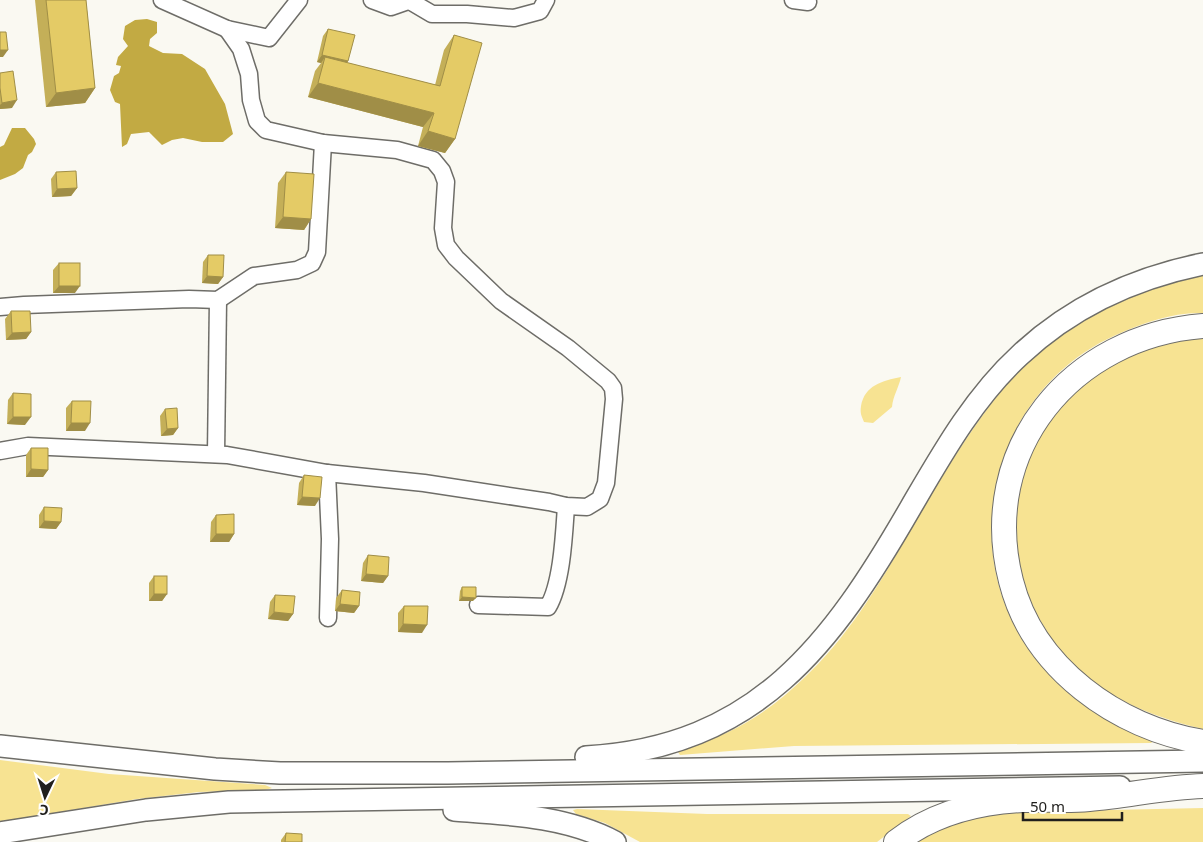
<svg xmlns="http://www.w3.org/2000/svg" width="1203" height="842" viewBox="0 0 1203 842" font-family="'Noto Sans',sans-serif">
<rect width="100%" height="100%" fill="#faf9f2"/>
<!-- green -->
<g fill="#f7e392">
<path d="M1203,275V313C1173,312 1143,323 1116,335C994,389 953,547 1032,654C1063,696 1104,723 1154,739V741L1151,743L794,746L680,755L678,752L680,750C695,743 711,739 726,733C755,720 781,700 803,679C846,639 878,587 907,536C942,477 976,416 1024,365C1071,316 1138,288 1203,275Z"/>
<path d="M1203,336V729C1148,716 1094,694 1058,647C1000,572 1004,479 1060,405C1066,397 1075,391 1082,385C1089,379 1095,372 1102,367C1109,363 1119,361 1127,358C1144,351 1163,341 1180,338C1188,337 1196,337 1203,336Z"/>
<path d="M901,377C899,387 893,396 892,407L873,423L864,422C861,415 860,413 861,406C865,385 882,381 901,377Z"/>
<path d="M0,760L109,774L265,785L272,788L265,790L199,792L137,799L0,822Z"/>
<path d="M1203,808V842H912L936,829L984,816L1016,812Z"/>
<path d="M577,809L707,814H908L911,816L877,842H640L605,823L576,814L573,810Z"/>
</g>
<!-- water -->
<g fill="#c2aa43">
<path d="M147,19L157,22V33L150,39L149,46L163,53L182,54L205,69L225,104L233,134L223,142H202L183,138L172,140L162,145L149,132L131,134L127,144L122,147L120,104L115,102L110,90L114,76L119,73L121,66L116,65L118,57L128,46L123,39L125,26L135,20Z"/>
<path d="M12,128H25L34,139L36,144L32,152L28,155L23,168L15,174L0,180V147L4,145Z"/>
</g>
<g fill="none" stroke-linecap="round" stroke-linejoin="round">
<defs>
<g id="minor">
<path d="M162,0L227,29L269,38L299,0"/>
<path d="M372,0L391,7L411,0"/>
<path d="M793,0L808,2"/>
<path d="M410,1L432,14H467L514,18L540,11L546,0"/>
<path d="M0,307L24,305L189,299L218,300L254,276L297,270L312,263L317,252L323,143"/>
<path d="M0,451L28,446L227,455L327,473L424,483L549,502L566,506L587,507L600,499L606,483L614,399L613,388L608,381L568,348L501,301L456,258L446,245L443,228L446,182L442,171L433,160L397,150L323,143L266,130L257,121L251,100L249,74L241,49L227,29"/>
<path d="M216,454L218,300"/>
<path d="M327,473L330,539L328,618"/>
<path d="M478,605L548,607C562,583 564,535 566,506"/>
</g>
<g id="major">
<path d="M0,746L215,769L280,773H448L1203,761"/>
<path d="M586,757C757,747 832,644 911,507C942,454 974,397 1020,355C1071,307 1134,278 1203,264"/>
<path d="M454,810C508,814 566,816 615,842"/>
<path d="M0,833L146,810L229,802L1120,787"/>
</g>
<g id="highway">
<path d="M1203,326C1072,336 977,449 1011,581C1033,668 1117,728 1203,742"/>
<path d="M896,842C932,814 979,802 1024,800C1046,799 1068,801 1089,799C1127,796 1165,787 1203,786"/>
</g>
</defs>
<!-- minor casing -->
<use href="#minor" stroke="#6e6d68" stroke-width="19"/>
<!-- major casing -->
<use href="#major" stroke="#6e6d68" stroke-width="24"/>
<!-- highway casing -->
<use href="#highway" stroke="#6e6d68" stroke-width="26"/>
<!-- minor -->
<use href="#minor" stroke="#fff" stroke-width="16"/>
<!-- major -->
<use href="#major" stroke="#fff" stroke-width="21"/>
<!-- highway -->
<use href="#highway" stroke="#fff" stroke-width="24"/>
</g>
<!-- wall -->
<g fill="#c4af58">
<path d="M35,0H86L95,88L85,103L46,107Z"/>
<path d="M328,29L348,61L347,63L435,85L444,50L454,35L455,139L445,153L418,146L423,127L308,97L315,71L321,63L317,62L323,36Z"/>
<path d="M0,73L12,108L0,109Z"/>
<path d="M56,172L77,188L71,196L52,197L51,179Z"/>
<path d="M286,172L311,219L304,230L275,228L278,183Z"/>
<path d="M208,255L223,277L218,284L202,283L203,262Z"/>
<path d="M59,263L75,293H53V270Z"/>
<path d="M11,311L31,332L26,339L6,340L5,319Z"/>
<path d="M13,393L25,425L7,424L8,400Z"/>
<path d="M72,401L85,431H66V408Z"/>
<path d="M165,409L178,428L173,435L161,436L160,416Z"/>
<path d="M31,448L48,470L43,477H26V455Z"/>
<path d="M304,475L315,506L297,505L299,483Z"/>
<path d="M44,507L61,522L56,529L39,528V515Z"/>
<path d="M216,515L234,534L229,542H210L211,522Z"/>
<path d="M368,555L388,576L383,583L361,581L363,563Z"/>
<path d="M154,576L167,594L162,601H149V583Z"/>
<path d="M462,587L473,601H459L460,591Z"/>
<path d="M342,590L359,606L354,613L335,611L336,598Z"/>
<path d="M275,595L293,614L288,621L268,619L270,602Z"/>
<path d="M404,606L422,633L398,632V613Z"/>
<path d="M286,833L302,842H281V840Z"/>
</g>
<!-- shaded-wall -->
<g fill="#a08e47">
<path d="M0,50H8L3,57H0Z"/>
<path d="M322,55L348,61L343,69L325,57L321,63L317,62Z"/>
<path d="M318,83L434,113L423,127L308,97Z"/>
<path d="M95,88L85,103L46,107L56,93Z"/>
<path d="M17,100L12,108L0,109V105L2,103Z"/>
<path d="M428,131L455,139L445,153L418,146Z"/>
<path d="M77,188L71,196L52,197L57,189Z"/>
<path d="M283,217L311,219L304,230L275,228Z"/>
<path d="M207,276L223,277L218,284L202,283Z"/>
<path d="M59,286H80L75,293H53Z"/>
<path d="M31,332L26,339L6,340L12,333Z"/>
<path d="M13,417H31L25,425L7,424Z"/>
<path d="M71,423H90L85,431H66Z"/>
<path d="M178,428L173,435L161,436L167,429Z"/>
<path d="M31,469L48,470L43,477H26Z"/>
<path d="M302,497L320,498L315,506L297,505Z"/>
<path d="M44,521L61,522L56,529L39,528Z"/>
<path d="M216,534H234L229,542H210Z"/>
<path d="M366,574L388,576L383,583L361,581Z"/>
<path d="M154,594H167L162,601H149Z"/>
<path d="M462,597L476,598L473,601H459Z"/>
<path d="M340,604L359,606L354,613L335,611Z"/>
<path d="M274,612L293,614L288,621L268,619Z"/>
<path d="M403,624L427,625L422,633L398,632Z"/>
</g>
<!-- building -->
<g fill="#e4cb66" stroke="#a08e47">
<path d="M46,0H86L95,88L56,93Z"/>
<path d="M328,29L355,35L348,61L322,55Z"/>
<path d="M0,32H6L8,50H0Z"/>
<path d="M454,35L482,43L455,139L428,131L434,113L318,83L325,57L440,86Z"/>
<path d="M13,71L17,100L2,103L0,88V73Z"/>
<path d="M76,171L77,188L57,189L56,172Z"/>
<path d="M286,172L314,174L311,219L283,217Z"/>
<path d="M208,255H224L223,277L207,276Z"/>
<rect x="59" y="263" width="21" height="23"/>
<path d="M11,311H30L31,332L12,333Z"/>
<path d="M13,393L31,394V417H13Z"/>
<path d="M72,401H91L90,423H71Z"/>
<path d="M177,408L178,428L167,429L165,409Z"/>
<path d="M31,448H48V470L31,469Z"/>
<path d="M304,475L322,477L320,498L302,497Z"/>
<path d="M44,507L62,508L61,522L44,521Z"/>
<path d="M234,514V534H216V515Z"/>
<path d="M368,555L389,557L388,576L366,574Z"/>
<rect x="154" y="576" width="13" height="18"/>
<path d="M462,587H476V598L462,597Z"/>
<path d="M342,590L360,592L359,606L340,604Z"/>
<path d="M275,595L295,596L293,614L274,612Z"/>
<path d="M404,606H428L427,625L403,624Z"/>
<path d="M286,833L302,834V842H285Z"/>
</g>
<!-- north arrow -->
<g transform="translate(45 797) rotate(184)" stroke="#ffffff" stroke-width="4" paint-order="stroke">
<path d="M0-4L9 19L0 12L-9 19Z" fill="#201f1d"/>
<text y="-8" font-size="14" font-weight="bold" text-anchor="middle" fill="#201f1d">С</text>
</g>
<!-- scale -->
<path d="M1023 812v8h99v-8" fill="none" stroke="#201f1d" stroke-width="2.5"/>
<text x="1030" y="812" font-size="15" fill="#201f1d" stroke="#ffffff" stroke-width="4" paint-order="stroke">50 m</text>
</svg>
